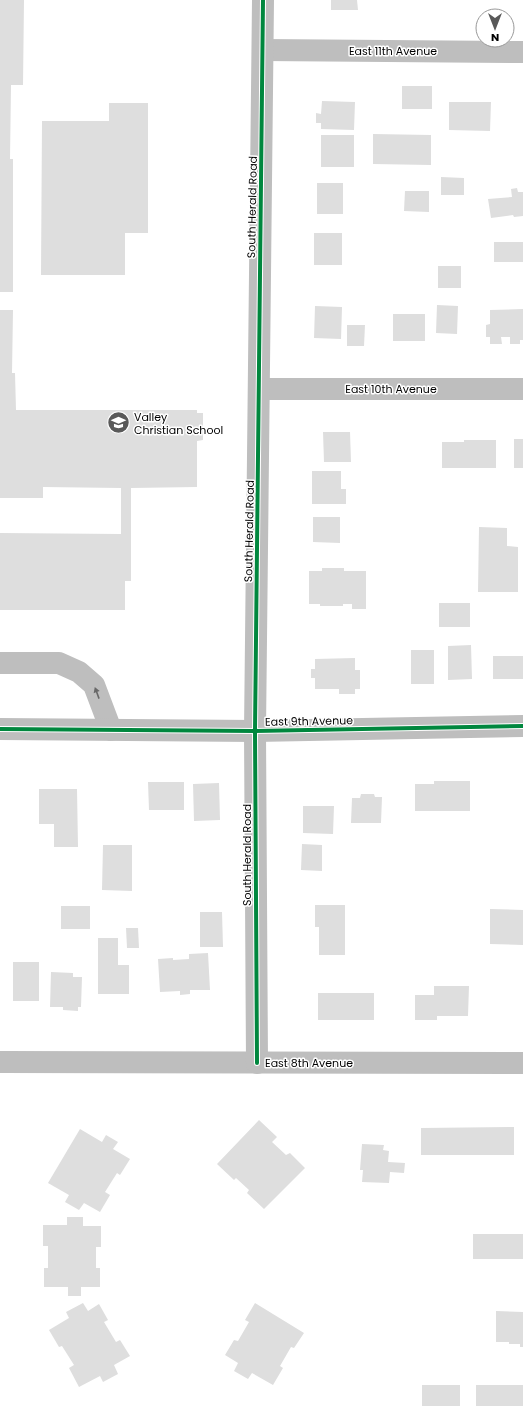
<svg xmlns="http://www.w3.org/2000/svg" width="523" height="1407" viewBox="0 0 523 1407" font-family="Poppins,sans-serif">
<rect width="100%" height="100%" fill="#fff"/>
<!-- building -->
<g fill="#dedede">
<path d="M0,0H24L23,85H11L10,159H13V292H0Z"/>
<path d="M331,0H357L358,10H331Z"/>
<rect x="402" y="86" width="30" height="23"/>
<path d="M322,101L355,102L354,130L321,129V123H316V113L321,114Z"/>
<path d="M449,102H491L490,131L449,130Z"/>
<path d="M109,103H148V233H125V275H41L42,121H109Z"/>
<path d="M373,134L431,135V165L373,164Z"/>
<rect x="321" y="135" width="33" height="32"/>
<path d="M441,177L464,178V195H441Z"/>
<rect x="317" y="183" width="26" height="31"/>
<path d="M517,188L518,192H523V216L514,217L513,215L491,218L488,199L512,197L511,189Z"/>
<path d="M405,191H429V212L404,211Z"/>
<rect x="314" y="233" width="28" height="32"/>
<rect x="494" y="242" width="29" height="20"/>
<rect x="438" y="266" width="23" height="22"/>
<path d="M437,305L458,306L457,334L436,333Z"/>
<path d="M315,306L342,307L341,339L314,338Z"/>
<path d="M523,309V340H520V344H510V337H501L502,344H490V337H486V325L490,324V310Z"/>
<path d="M0,310H13L12,373H15L16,410H197V413H203V440L197,441V487L131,488V581H125V610H0V533L121,534V488L43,487V498H0Z"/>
<rect x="393" y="314" width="32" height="27"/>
<path d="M347,325H365L364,346H347Z"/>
<path d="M323,432H350L351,462H324Z"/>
<rect x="514" y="439" width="9" height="29"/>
<path d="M464,440H496V468H442V442H464Z"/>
<path d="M312,471H341V489H346V504H312Z"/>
<path d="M313,517H340V543L313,542Z"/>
<path d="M479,527L507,528V546L518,547V592H478Z"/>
<path d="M322,568H344V571H366V609H352V604H343V606H320V604H309V571H322Z"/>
<rect x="439" y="603" width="31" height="24"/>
<path d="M471,645L472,679L448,680V646Z"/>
<rect x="411" y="650" width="23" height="34"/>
<rect x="493" y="656" width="30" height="23"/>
<path d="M355,658V670H360V689H355V694H339V689H315V678H311V669H315V659Z"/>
<path d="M434,781H470V811H415V784H434Z"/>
<path d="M148,782H184V810H149Z"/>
<path d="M219,783L220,820L194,821L193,784Z"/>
<path d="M39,789H77L78,847H54V824H39Z"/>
<path d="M361,794H374L375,797H382L381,823H351L352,798H360Z"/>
<path d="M303,806H334L333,834L303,833Z"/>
<path d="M302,844L322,845V871L301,870Z"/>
<path d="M103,845H132V891L102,890Z"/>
<path d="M315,905H345V955H319V927H315Z"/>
<rect x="61" y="906" width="29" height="23"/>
<path d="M490,909L523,910V945L490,944Z"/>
<path d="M200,912H222L223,947H200Z"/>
<path d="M126,928H138L139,948H127Z"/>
<path d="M98,938H118V965H129V994H98Z"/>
<path d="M208,953L210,990H190V994L180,995V991L160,992L158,959L173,958V960L189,959V954Z"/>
<rect x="13" y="962" width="26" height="39"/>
<path d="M51,972L73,973V977H82L81,1007H78V1011L63,1010V1007H50Z"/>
<path d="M434,986H469L468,1016H437V1020H415V995H434Z"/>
<rect x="318" y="993" width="56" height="27"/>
<path d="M259,1120L277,1137L272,1142L286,1155L290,1153L305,1168L264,1209L247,1193L249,1190L236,1178L234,1180L217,1164Z"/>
<path d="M514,1127V1155H421V1128Z"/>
<path d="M80,1129L102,1142L106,1135L118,1142L113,1149L130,1159L120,1175L117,1173L105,1192L110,1195L100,1212L84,1203L79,1210L65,1202L69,1195L48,1183Z"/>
<path d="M362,1144L384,1145L383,1150L389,1151L388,1162L405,1163L404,1173L390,1172L389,1183L362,1182L363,1170H360Z"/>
<path d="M67,1217H83V1226H101V1247H96V1268H100V1287H81V1296H68V1287H44V1268H48V1246H43V1225H67Z"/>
<rect x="473" y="1234" width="50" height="25"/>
<path d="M83,1303L88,1311L99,1304L108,1320L104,1322L116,1342L120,1340L130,1356L114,1365L118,1374L103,1382L100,1376L79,1387L69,1368L74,1365L62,1346L59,1347L49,1330L69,1318L66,1312Z"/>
<path d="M255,1303L304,1333L294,1348L291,1347L280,1366L283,1368L273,1385L252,1373L248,1379L234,1371L238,1363L225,1355L234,1340L238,1341L249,1322L245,1320Z"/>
<path d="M496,1311L523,1312V1347H520V1344H509V1342H496Z"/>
<rect x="422" y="1385" width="38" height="21"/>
<rect x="476" y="1385" width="47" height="21"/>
</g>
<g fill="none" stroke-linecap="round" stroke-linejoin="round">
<!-- minor -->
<g stroke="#bebebe" stroke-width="22">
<path d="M263,50L523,52"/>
<path d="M259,389H523"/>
<path d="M0,663H59L79,672L94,685L111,730"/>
<path d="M0,729L255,731L523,726"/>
<path d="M0,1062L523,1063"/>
<path d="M257,1063L255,731L263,0"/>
</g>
<defs>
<g id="cycleway">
<path d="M0,729L255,731L523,726"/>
<path d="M257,1063L255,731L263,0"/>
</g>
</defs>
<!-- cycleway casing -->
<use href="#cycleway" stroke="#fff" stroke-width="6"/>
<!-- cycleway -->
<use href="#cycleway" stroke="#00873e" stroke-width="4"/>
</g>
<!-- one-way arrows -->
<defs><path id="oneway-solid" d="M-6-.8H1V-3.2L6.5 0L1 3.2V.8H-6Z"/></defs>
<use fill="#686868" href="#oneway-solid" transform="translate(97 693) rotate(-110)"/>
<!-- icons -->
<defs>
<symbol id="school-disc" viewBox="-11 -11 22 22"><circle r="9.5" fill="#595959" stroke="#fff"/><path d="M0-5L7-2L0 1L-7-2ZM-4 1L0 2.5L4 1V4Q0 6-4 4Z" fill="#fff"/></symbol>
</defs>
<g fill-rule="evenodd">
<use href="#school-disc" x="106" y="410" width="25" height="25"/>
</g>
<g text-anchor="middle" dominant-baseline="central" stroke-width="3" stroke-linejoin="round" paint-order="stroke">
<!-- street labels -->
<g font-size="11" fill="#000" stroke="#fff">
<text x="393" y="51">East 11th Avenue</text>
<text transform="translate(252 207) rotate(-89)">South Herald Road</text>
<text x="391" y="389">East 10th Avenue</text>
<text transform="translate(249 531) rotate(-89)">South Herald Road</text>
<text transform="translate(309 721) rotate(-1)">East 9th Avenue</text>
<text transform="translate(247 855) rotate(-90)">South Herald Road</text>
<text x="309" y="1063">East 8th Avenue</text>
</g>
<!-- poi labels -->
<g font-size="11" fill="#000" stroke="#fff" text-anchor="start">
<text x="134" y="417">Valley<tspan x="134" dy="13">Christian School</tspan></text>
</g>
</g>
<!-- north arrow -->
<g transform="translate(495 28) rotate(180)"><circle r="19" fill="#ffffff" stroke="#999999"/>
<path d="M0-3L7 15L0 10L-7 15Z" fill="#595959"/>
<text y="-6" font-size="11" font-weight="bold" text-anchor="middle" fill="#000000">N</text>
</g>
</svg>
